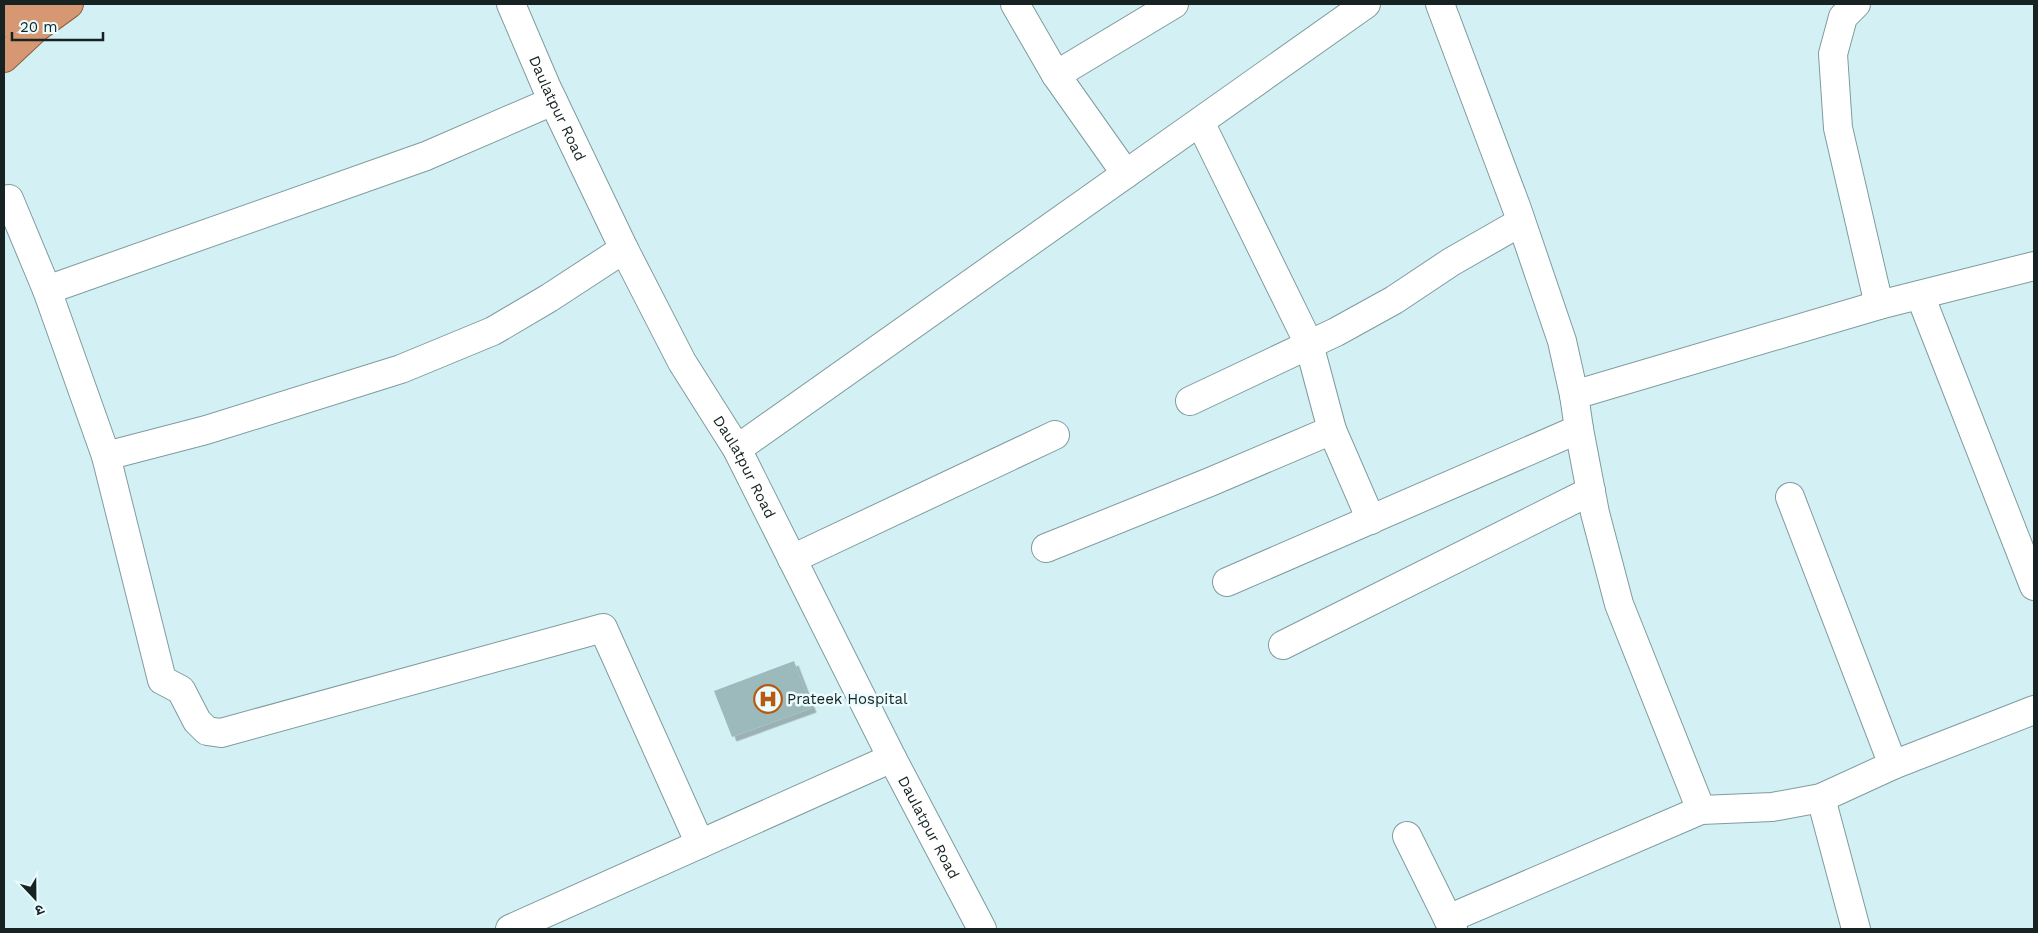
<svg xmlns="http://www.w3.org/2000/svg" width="2038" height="933" viewBox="0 0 2038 933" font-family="'Work Sans','Noto Sans Devanagari',sans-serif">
<defs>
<filter id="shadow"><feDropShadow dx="4.5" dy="4.5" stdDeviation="0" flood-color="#0004"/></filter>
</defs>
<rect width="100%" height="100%" fill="#d3f1f4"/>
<!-- building -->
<path fill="#9cb9bc" filter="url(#shadow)" d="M794,661L812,708L732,737L714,691Z"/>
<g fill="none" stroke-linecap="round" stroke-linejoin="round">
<defs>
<g id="minor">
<path d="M1015,4L1056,75L1126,174"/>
<path d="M1440,4L1517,209L1562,341L1574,395L1579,429L1595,513L1619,604L1701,810"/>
<path d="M1856,4L1843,17L1833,54L1838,128L1879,305"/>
<path d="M1056,75L1174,4"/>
<path d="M1200,122L1309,344L1332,430L1371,520"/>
<path d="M9,199L47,290L106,456L162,680L181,690L197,721L207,731L221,733L603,628L700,844"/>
<path d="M47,290L426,156L553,101"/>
<path d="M1920,295L2034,586"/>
<path d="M1574,395L1879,305L2034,266"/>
<path d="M1190,401L1336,332L1394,300L1451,262L1521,222"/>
<path d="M737,449L1366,4"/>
<path d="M106,456L206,430L401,369L493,331L549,298L624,249"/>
<path d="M1790,497L1893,765"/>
<path d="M1046,548L1210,482L1332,430"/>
<path d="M792,559L1055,435"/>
<path d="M1227,582L1579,429"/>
<path d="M1283,645L1591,491"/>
<path d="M1821,798L1856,929"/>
<path d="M1407,836L1453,929"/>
<path d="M1448,919L1701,810L1772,807L1821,798L1893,765L2034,710"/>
<path d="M510,929L892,758"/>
</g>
<g id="tertiary">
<path id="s1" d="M511,4L546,86L624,249L682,362L737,449L892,758L982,929"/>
</g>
<g id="trunk">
<path d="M4,23L31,4"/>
<path d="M4,58L36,28L69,4"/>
</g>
</defs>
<!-- minor casing -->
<use href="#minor" stroke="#7f9b9e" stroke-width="30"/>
<!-- tertiary casing -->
<use href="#tertiary" stroke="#7f9b9e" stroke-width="30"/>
<!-- trunk casing -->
<use href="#trunk" stroke="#8d5e40" stroke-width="30"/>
<!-- minor -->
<use href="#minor" stroke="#fff" stroke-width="28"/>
<!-- tertiary -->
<use href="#tertiary" stroke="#fff" stroke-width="28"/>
<!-- trunk -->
<use href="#trunk" stroke="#d69872" stroke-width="28"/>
</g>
<!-- icons -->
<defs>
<symbol id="hospital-ring" viewBox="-11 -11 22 22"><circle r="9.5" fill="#eafcfe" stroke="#b85910" stroke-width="1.5"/><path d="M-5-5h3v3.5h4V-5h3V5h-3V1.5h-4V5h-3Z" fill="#b85910"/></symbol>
</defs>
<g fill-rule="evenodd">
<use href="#hospital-ring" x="752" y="683" width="32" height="32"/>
</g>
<g text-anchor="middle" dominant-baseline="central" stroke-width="5" stroke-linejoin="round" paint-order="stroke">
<!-- street labels -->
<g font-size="15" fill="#172223" stroke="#eafcfe">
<text stroke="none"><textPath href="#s1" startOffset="114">Daulatpur Road</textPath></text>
<text stroke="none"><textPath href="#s1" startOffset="519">Daulatpur Road</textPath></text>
<text stroke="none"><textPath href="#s1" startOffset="924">Daulatpur Road</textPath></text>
</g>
<!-- poi labels -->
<g font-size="15" fill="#172223" stroke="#eafcfe" text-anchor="start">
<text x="787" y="699">Prateek Hospital</text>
</g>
</g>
<!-- border -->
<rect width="2038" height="933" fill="none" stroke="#172223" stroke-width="10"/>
<!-- north arrow -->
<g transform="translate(35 898) rotate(158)" stroke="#eafcfe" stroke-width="4" paint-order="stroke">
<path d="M0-4L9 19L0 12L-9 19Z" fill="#172223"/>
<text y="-8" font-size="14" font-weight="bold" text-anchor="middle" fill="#172223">उ</text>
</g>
<!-- scale -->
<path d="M12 32v8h91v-8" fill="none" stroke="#172223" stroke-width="2.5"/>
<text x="20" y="32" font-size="15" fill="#172223" stroke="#eafcfe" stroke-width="4" paint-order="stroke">20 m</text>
</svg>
